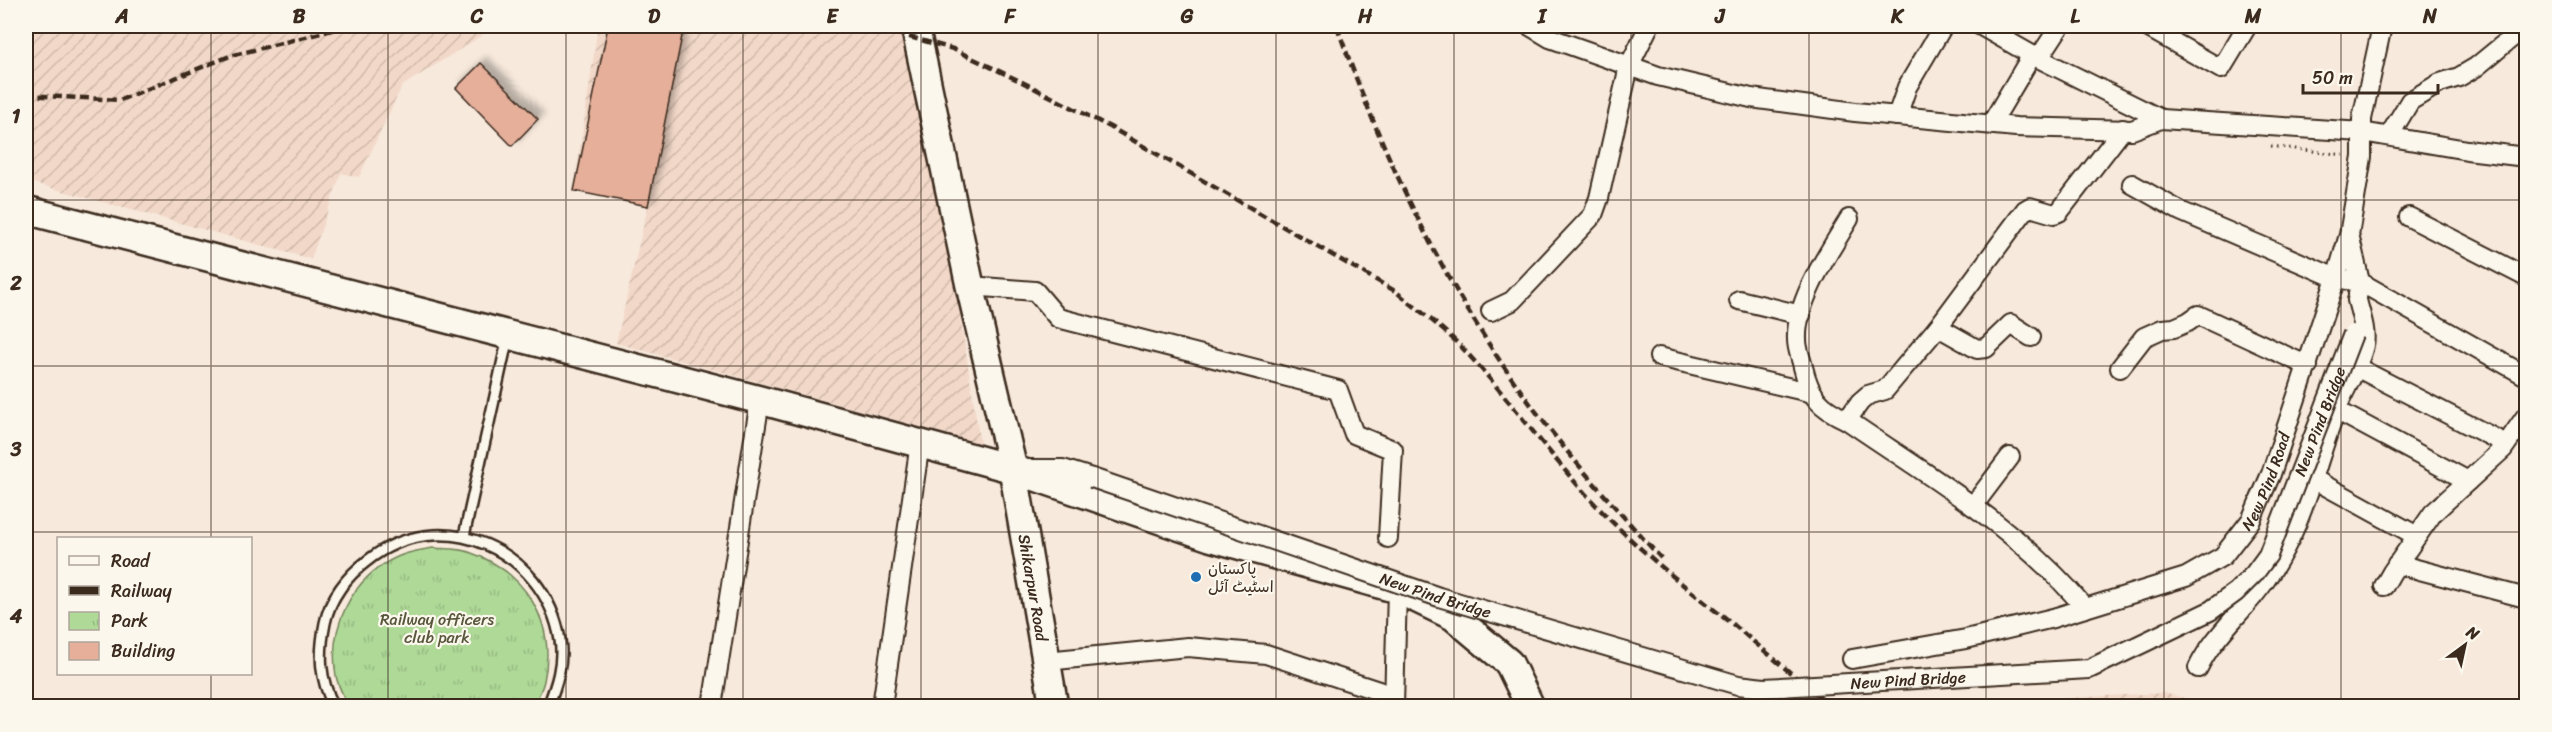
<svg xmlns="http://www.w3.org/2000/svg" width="2552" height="732" viewBox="0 0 2552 732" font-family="Sriracha,'Playpen Sans Arabic',sans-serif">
<defs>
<pattern id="industrial-furrows" width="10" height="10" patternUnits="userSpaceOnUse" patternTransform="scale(1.5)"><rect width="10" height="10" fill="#f2d8c8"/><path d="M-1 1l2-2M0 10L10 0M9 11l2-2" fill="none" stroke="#d0baab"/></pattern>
<pattern id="park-tufts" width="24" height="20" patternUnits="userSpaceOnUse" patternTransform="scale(1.5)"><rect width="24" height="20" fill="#aed997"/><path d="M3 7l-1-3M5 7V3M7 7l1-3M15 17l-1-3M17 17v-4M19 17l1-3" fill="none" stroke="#97ba82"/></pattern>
<filter id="shadow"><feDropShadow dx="5.5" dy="-5.5" stdDeviation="3" flood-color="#0004"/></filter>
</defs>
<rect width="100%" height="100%" fill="#f7e9dc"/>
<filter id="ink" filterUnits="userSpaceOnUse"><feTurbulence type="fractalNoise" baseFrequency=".0167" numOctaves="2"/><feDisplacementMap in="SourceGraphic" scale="12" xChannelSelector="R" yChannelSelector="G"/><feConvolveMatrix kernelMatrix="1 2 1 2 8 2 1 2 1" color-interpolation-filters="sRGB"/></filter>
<g filter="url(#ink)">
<!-- industrial -->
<g fill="url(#industrial-furrows)">
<path d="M26,26H492L481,36L402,86L359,177L341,173L311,259L26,181Z"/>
<path d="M598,26H915L980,443L616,343L648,206L574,191Z"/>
<path d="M2164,693L2216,706H1917Z"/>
</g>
<!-- park -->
<path fill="url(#park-tufts)" stroke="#74825a" stroke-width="1.5" d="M433,548C444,549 458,548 469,552C525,571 557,622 544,681C542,690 537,699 533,706H348C344,697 338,686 336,676C328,628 351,578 397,557C407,552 421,550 433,548Z"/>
<!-- building -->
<g fill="#e5af9a" stroke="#3b2a1e" stroke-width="1.5" filter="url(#shadow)">
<path d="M608,26H684L648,206L574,191Z"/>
<path d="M481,63L538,119L512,146L456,88Z"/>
</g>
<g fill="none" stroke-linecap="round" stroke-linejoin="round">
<defs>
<g id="lane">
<path d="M464,536L508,337"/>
<path d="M334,706C319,679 319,653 325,623C330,598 347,576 367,561C441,502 545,549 560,640C564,663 556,686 548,706"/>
</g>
<g id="street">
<path d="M1530,26L1550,38L1658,76L1751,98L1855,112L2016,127L2132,130L2161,119L2362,132L2467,150L2526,157"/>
<path d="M1981,26L2032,55L2161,119"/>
<path d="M2145,26L2221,69L2247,26"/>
<path d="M2039,58L2060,26"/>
<path d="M1897,116L1907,87L1943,26"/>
<path d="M1991,124L2032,55"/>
<path d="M2389,136L2410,101L2440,83L2459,77L2476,67L2526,26"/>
<path d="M2132,184L2180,211L2336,278L2360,282L2526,376"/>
<path d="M2409,217L2526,277"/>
<path d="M1849,219C1830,251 1795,301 1797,340C1797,349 1801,358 1803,367C1810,397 1820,408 1847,420C1930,477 2020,529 2085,608"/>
<path d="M2350,238L2360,282L2358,294"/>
<path d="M970,286L1035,291L1058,318L1338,390L1354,434L1393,450L1388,538"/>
<path d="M1739,300L1801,315"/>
<path d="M1491,311L1512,301L1593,215L1599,198L1629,66L1649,26"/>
<path d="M1938,327L1977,349L1986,348L2011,324L2031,337"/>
<path d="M1659,357L1813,393"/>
<path d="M2356,367L2506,444"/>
<path d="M2120,368L2144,337L2162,329L2174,328L2188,322L2198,315L2308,366"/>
<path d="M2336,410L2468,481"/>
<path d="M1847,420L1860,402L1868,395L1885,390L1938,327L2025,210L2030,207L2054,214L2059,212L2123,129"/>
<path d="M1030,469H1063L1092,478"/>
<path d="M2315,480L2417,536"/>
<path d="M1973,506L2010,457"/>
<path d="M2397,564L2526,598"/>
<path d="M2384,586L2392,572L2433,513L2503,449L2526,416"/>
<path id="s1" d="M1852,659L1966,639L2053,618L2186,577L2223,556L2251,520L2271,474L2336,278L2349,235L2362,157V119L2382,26"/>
<path d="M1046,661L1188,647L1266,654L1394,696"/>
<path d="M2198,668C2214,635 2244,611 2265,581C2305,524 2313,470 2337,408C2345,388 2359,367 2364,345C2367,331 2360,313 2357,300"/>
<path d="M712,706L760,400"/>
<path d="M882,706L920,443"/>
<path d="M1394,706L1397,589"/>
</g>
<g id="secondary">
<path id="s2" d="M915,26L970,286L1013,469L1054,706"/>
<path d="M26,210L760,400L1013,469L1210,537L1397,589L1453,616L1509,663L1530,706"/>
</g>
</defs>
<!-- lane casing -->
<use href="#lane" stroke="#3b2a1e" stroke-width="14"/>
<!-- street casing -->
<use href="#street" stroke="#3b2a1e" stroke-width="22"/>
<!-- secondary casing -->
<use href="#secondary" stroke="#3b2a1e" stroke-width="32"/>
<!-- path -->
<path stroke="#3b2a1e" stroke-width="3" stroke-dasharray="1.5 4.5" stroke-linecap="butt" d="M2271,146L2345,155"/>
<!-- lane -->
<use href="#lane" stroke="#fbf7ec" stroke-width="9"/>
<!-- street -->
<use href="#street" stroke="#fbf7ec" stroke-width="18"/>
<!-- secondary -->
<use href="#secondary" stroke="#fbf7ec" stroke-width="27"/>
<!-- rail -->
<g stroke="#3b2a1e" stroke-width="4.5" stroke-dasharray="9 4.5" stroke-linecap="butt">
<path d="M870,26L953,49L1022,82L1110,127L1395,291C1420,311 1446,330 1468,354C1508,398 1543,446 1582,490C1626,540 1677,580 1728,621"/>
<path d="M1337,26C1384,160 1448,294 1534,409C1573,461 1617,510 1661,558"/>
<path d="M26,95L120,100L230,56L348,26"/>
<path d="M1722,615L1830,706"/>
</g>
<defs>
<g id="street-bridge">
<path id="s3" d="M1092,478L1439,597L1738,685L1764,688L2089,669L2210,611L2236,592L2254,574L2268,555L2353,334"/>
</g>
</defs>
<!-- street-bridge casing -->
<use href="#street-bridge" stroke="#3b2a1e" stroke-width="22" stroke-linecap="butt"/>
<!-- street-bridge -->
<use href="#street-bridge" stroke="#fbf7ec" stroke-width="18"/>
</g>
</g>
<!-- grid -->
<path fill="none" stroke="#3b2a1e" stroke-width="1.5" stroke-opacity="0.55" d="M211,26V538M388,26V706M566,26V706M743,26V706M921,26V706M1098,26V706M1276,26V706M1454,26V706M1631,26V706M1809,26V706M1986,26V706M2164,26V706M2341,26V706M26,200H2526M26,366H2526M26,532H2526M211,674V706"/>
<!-- markers -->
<circle fill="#1f6fb2" stroke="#fbf7ec" stroke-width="2" cx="1196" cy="577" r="6"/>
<g text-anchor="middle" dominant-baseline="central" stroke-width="4.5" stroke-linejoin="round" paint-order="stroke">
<!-- street labels -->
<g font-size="16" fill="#3b2a1e" stroke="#fbf7ec">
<text stroke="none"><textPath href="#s3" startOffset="1389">New Pind Bridge</textPath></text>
<text stroke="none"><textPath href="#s1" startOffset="474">New Pind Road</textPath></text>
<text stroke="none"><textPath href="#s2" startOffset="574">Shikarpur Road</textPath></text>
<text stroke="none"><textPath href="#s3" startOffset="363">New Pind Bridge</textPath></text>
<text stroke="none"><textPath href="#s3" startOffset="849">New Pind Bridge</textPath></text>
</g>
<!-- poi labels -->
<g font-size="16" fill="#3b2a1e" stroke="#fbf7ec" text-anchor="start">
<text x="1208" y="568">پاکستان<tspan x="1208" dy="18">اسٹیٹ آئل</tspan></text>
</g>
<!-- park labels -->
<g font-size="16" fill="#58563c" stroke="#fbf7ec">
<text x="437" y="619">Railway officers<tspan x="437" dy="18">club park</tspan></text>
</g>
</g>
<!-- margin -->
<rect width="2552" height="732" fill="none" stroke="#fbf7ec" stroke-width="66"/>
<!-- legend -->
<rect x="57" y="537" width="195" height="138" fill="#fbf7ec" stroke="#aea59a" stroke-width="1.5"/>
<rect x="69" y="556" width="30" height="9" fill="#fbf7ec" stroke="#aea59a" stroke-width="1.5"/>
<text x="111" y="567" font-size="18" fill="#3b2a1e">Road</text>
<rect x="69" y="586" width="30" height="9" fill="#3b2a1e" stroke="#aea59a" stroke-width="1.5"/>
<text x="111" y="597" font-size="18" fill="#3b2a1e">Railway</text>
<rect x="69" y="612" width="30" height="18" fill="url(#park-tufts)" stroke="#aea59a" stroke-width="1.5"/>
<text x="111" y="627" font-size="18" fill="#3b2a1e">Park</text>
<rect x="69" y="642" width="30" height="18" fill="#e5af9a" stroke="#aea59a" stroke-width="1.5"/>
<text x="111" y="657" font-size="18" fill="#3b2a1e">Building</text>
<!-- north arrow -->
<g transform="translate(2465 645) rotate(33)" stroke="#fbf7ec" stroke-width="4.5" paint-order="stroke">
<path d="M0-4.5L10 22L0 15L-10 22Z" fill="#3b2a1e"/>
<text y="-9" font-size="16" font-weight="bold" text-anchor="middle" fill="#3b2a1e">N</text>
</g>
<!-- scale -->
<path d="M2303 84v9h135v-9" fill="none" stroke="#3b2a1e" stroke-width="3"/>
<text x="2312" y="84" font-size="18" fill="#3b2a1e" stroke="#fbf7ec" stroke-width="4.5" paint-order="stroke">50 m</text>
<rect x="33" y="33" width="2486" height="666" fill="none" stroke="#3b2a1e" stroke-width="2"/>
<g font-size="20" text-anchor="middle" font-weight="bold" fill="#3b2a1e">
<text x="122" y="23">A</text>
<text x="299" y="23">B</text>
<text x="477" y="23">C</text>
<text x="654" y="23">D</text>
<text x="832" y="23">E</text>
<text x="1010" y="23">F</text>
<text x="1187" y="23">G</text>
<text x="1365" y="23">H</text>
<text x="1542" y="23">I</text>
<text x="1720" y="23">J</text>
<text x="1897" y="23">K</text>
<text x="2075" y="23">L</text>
<text x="2253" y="23">M</text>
<text x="2430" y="23">N</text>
<text x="16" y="123">1</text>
<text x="16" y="290">2</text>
<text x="16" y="456">3</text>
<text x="16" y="623">4</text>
</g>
</svg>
